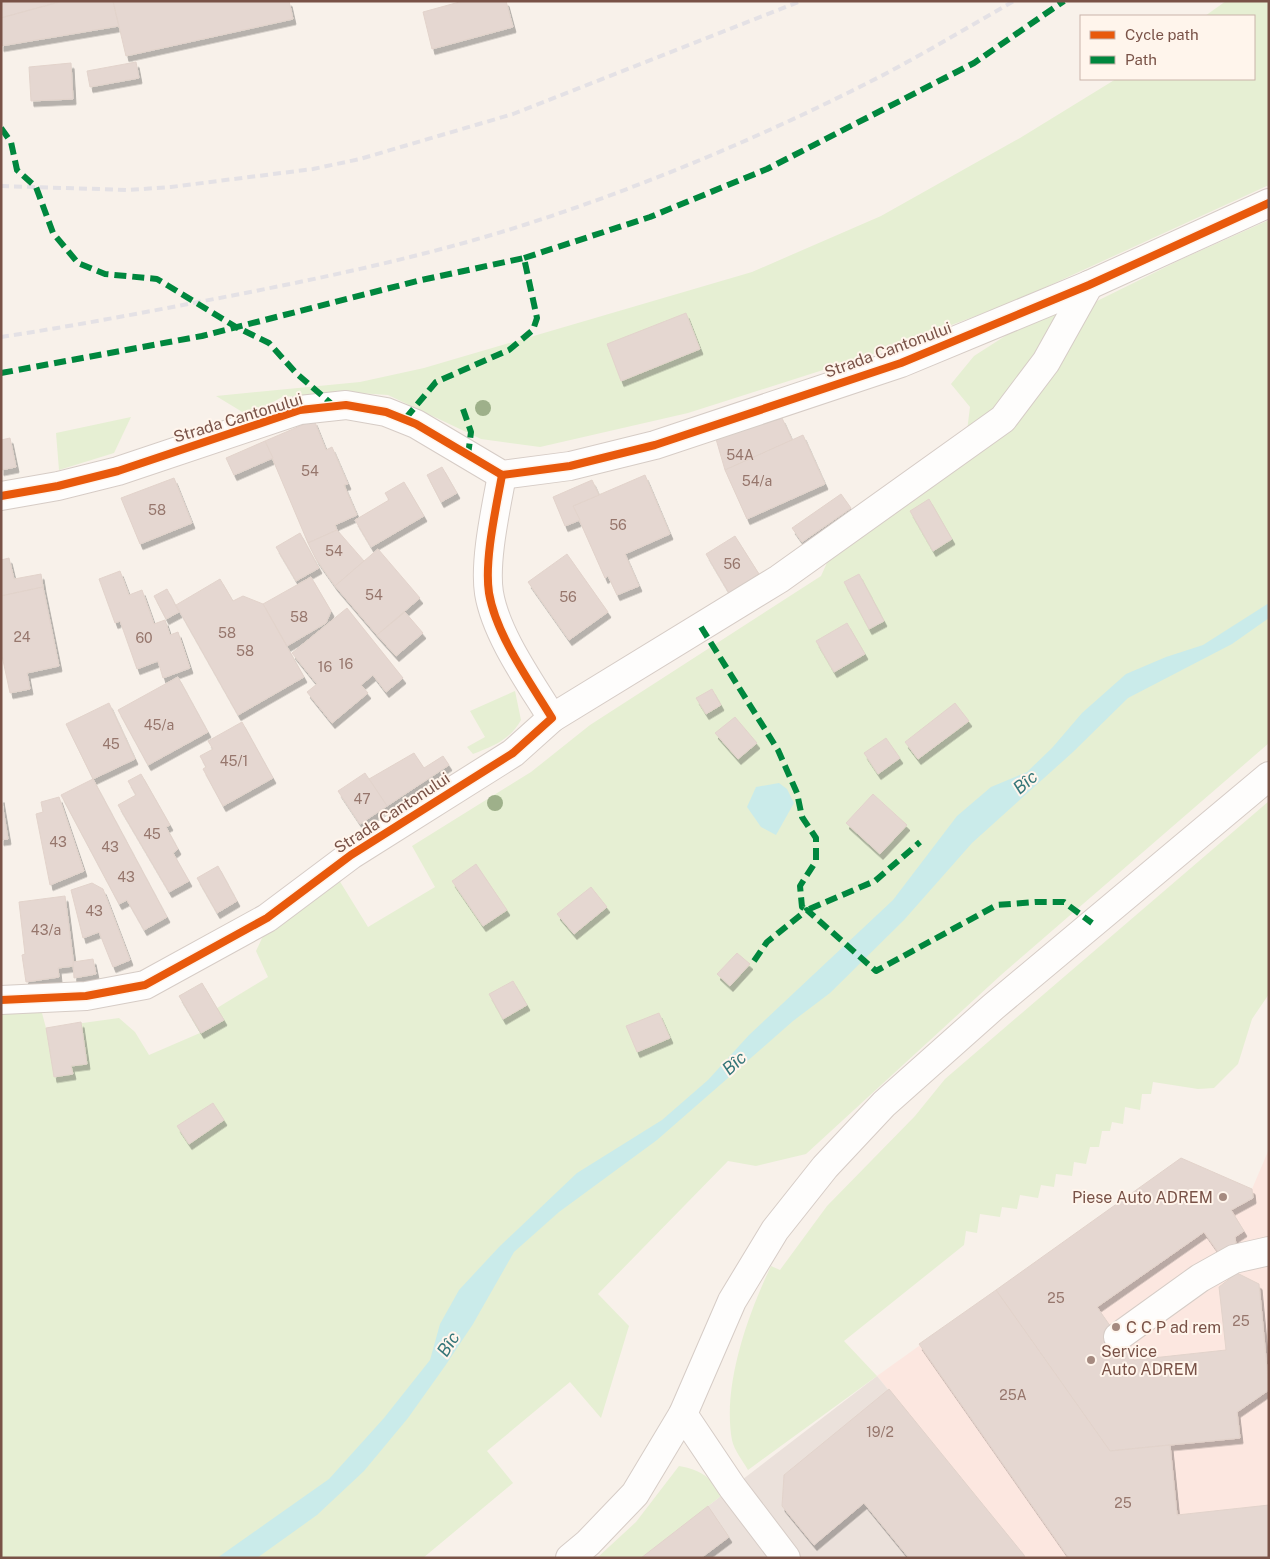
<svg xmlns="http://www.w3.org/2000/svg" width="1270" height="1559" viewBox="0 0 1270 1559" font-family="'Public Sans',sans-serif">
<defs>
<filter id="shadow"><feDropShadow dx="3" dy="5.5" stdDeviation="0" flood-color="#0004"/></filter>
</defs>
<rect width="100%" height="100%" fill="#f8f1ea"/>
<!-- commercial -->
<path fill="#fce7e0" d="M1269,1149V1558H1025L877,1376L1181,1158L1252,1189Z"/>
<!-- industrial -->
<path fill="#ebe1db" d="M877,1376L1025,1558H641L721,1496Z"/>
<!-- green -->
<g fill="#e6efd3">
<path d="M1226,1H1269V185L1011,303L870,355L688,413L540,447L481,439L388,395L344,392L282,397L249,416L216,396L360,382L424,368L752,272L881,216L1020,138L1116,79H1254V16H1205Z"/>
<path d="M1269,220V743L1001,975L806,1154L756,1166L728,1161L598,1294L629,1326L601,1418L570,1382L487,1451L513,1483L423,1558H1V1012L42,1013L46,1028L119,1018L135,1032L149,1055L200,1033L179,996L202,983L217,1008L268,977L256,951L264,934L339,880L368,927L435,887L412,846L531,772L590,725L821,576L830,556L1024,410L1097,301L1180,260Z"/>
<path d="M1066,309L1005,407L967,431L970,407L951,384L974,356L1016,329Z"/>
<path d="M131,417L114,453L59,470L56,433Z"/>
<path d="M515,691L521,720C510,740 493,746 473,754L467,747L485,737L470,711Z"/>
<path d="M1269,801V994L1252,1019L1238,1064L1214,1088L1198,1089L1153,1082L1151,1094H1142L1140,1110L1125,1107L1123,1124L1112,1122L1110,1131H1102L1099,1147H1090L1086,1164L1074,1162L1072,1176L1056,1174L1054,1187L1041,1185L1038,1198L1020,1195L1017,1209L1002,1207L1000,1217L980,1214L977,1233L966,1231L964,1245L844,1341L877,1376L748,1470C743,1461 734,1450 732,1440C722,1386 748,1314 771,1266L780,1270L827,1206L915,1116L945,1079Z"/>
<path d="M679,1466C700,1470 711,1476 721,1496L641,1558H597L636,1522Z"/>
</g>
<!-- water -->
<g fill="#caebea">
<path d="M1269,603V618L1232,644L1128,698L1073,752L972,843L904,920L830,993L793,1021L657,1140L559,1212L514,1252L473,1324L445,1366L408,1418L364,1471L317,1515L257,1558H217L329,1479L384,1418L430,1360L440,1324L459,1290L499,1247L577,1173L662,1120L708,1080L749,1035L893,900L957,816L991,787L1027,772L1052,748L1082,713L1126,674L1166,657L1203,645Z"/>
<path d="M779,783L787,789L794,803L776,835L761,827L747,807L756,787Z"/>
</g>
<!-- building -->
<g fill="#e5d7d1" stroke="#e2d3cb" filter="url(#shadow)">
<path d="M1,1H63L1,18Z"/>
<path d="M63,1H113L119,26L1,46V18Z"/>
<path d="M113,1H289L293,19L126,56Z"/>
<path d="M463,1H506L513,27L432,49L423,12Z"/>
<path d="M136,62L139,78L90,87L87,71Z"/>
<path d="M71,63L73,99L31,101L29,67Z"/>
<path d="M686,313L700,349L621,381L607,344Z"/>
<path d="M782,418L792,440L725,470L716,439Z"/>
<path d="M314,420L326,450L332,447L348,484L344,485L357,515L335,525L337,530L308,543L265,441Z"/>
<path d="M803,435L825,484L747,519L725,470Z"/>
<path d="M10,438L16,467L1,470V440Z"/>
<path d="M265,441L273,458L234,475L226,458Z"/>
<path d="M442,467L457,493L441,502L427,475Z"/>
<path d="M645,475L670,534L625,554L639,586L617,595L608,576L605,578L573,506Z"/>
<path d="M174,478L192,523L140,544L121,498Z"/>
<path d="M592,480L599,495L573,506L580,520L565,526L553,497Z"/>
<path d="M404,482L424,516L371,547L355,520L389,500L385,493Z"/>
<path d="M841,494L851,508L802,542L792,528Z"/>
<path d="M929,499L952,539L933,551L910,511Z"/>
<path d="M337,530L364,561L335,586L316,559L308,543Z"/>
<path d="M300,533L319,568L296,581L276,547Z"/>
<path d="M735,536L759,574L729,593L706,554Z"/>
<path d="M378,549L420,598L377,635L335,586Z"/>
<path d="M567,554L608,612L569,640L528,582Z"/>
<path d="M9,558L14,579L41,574L43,587L1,596V560Z"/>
<path d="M120,571L129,595L142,590L154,624L165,620L170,635L178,632L190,668L163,678L158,661L137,669L120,621L115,623L99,579Z"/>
<path d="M859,574L884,621L869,629L844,582Z"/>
<path d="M311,577L331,611L326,623L287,646L263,604Z"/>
<path d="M220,579L233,601L243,596L263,604L304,677L238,715L176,605Z"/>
<path d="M43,587L59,666L27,673L30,689L10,693L1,651V596Z"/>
<path d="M167,589L179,612L166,619L154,596Z"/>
<path d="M347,608L403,678L386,692L373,675L361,685L368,693L332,723L307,692L317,684L292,653Z"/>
<path d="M405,612L423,633L396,656L377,635Z"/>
<path d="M847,623L865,654L834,672L816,641Z"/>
<path d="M178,677L208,732L148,765L118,710Z"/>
<path d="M712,689L721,705L706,714L696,698Z"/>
<path d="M109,703L135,759L93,779L66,724Z"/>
<path d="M955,703L969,721L918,759L905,742Z"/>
<path d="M735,717L757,743L738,759L715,733Z"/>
<path d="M242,722L273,778L223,806L203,769L206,767L200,756L213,749L208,741Z"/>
<path d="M886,738L900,758L878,774L864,753Z"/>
<path d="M414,753L424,768L443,756L449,765L387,806L369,779Z"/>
<path d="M365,773L387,806L360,824L338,791Z"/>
<path d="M141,774L170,825L166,827L178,849L173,853L189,881L169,892L118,805L136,795L128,781Z"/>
<path d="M93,779L167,917L144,930L127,900L119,904L61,795Z"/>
<path d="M873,794L907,825L880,854L846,823Z"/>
<path d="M1,797L8,839L1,840Z"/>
<path d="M59,797L84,871L50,885L36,814L43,812L41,802Z"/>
<path d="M476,864L507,910L483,926L452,881Z"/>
<path d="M218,866L237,901L217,913L197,878Z"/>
<path d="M92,883L103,889L130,960L113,967L99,932L83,938L71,890Z"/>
<path d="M591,887L607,907L574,934L557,914Z"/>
<path d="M65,896L74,966L58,968L59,977L26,982L22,955L25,954L19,902Z"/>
<path d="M737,953L750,964L730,986L717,974Z"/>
<path d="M93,959L96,974L74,978L73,962Z"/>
<path d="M513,981L527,1005L503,1019L489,994Z"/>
<path d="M202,983L224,1020L201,1033L179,996Z"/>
<path d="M659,1013L670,1038L637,1052L626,1026Z"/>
<path d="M81,1022L87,1064L71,1066L73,1074L54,1077L46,1028Z"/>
<path d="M213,1103L224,1120L189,1144L177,1126Z"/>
<path d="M1181,1158L1252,1189L1253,1198L1231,1210L1244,1231L1235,1237L1236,1245L1221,1256L1204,1232L1097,1307L1134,1360L1226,1350L1219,1287L1237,1273L1259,1284L1269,1390L1237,1412L1240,1438L1110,1451L996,1290Z"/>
<path d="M996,1290L1110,1451L1170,1445L1177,1515L1269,1505V1558H1069L919,1344Z"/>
<path d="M889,1389L1024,1555L1025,1558H909L864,1503L814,1545L782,1506L784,1475Z"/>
<path d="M708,1506L729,1537L701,1558H641Z"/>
</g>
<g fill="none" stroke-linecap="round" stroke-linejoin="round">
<defs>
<g id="minor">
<path d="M1,496L58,486L118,471L300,410L346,405L386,412L416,424L502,475L570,466L655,445L901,363L1089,285L1269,203"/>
<path d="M552,718L779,579L1003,419L1046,362L1089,285"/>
<path d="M1,1000L86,996L145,985L267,918L351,855L513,753L552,718C530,682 496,635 489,593C484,561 496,508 502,475"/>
<path d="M1118,1337L1200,1278L1234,1259L1269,1251"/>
<path d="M683,1414L732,1487L786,1558"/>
<path d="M570,1558L588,1543L635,1494L683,1414L732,1301L775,1230L825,1167L884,1104L993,1007L1269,776"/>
</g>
</defs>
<!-- minor casing -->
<use href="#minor" stroke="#d6ccc6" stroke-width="30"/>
<!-- minor -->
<use href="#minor" stroke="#fefdfc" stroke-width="28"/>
<!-- rail -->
<g stroke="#e4e1e5" stroke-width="4" stroke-dasharray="8 5" stroke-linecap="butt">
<path d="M1,186L128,190L171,187L313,169L360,159L513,114L801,1"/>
<path d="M1,337C80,325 157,310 235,295C332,276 430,255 524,225C648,185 771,133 887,73C930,50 972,25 1014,1"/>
</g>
<!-- quiet -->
<g stroke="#00873e" stroke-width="6" stroke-dasharray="12 6" stroke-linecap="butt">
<path d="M1,128L11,142L17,170L36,187L53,233L78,263L105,274L157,279L236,327L269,343L296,373L334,406"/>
<path d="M524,258L650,217L767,169L974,63L1064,1"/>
<path d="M1,373L202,336L417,281L524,258L537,318L533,330L509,350L436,382L405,419"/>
<path d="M463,409L471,432L468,455"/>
<path d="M701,627L778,750L797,793L802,817L816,838V861L800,886L802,907L807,910L875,881L920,842"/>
<path d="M754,961L767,942L807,910L876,971L997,905L1036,902H1064L1092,923"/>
</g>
<defs>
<g id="cycleway">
<path d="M1,496L58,486L118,471L300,410L346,405L386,412L416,424L502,475L570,466L655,445L901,363L1089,285L1269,203"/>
<path d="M1,1000L86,996L145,985L267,918L351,855L513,753L552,718C530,682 496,635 489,593C484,561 496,508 502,475"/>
</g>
</defs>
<!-- cycleway casing -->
<use href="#cycleway" stroke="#fff5ec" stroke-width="11"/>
<!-- cycleway -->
<use href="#cycleway" stroke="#e8590c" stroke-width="8"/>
</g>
<!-- trees -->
<g fill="#9eb08a">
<circle cx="483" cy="408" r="8"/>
<circle cx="495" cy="803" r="8"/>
</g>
<!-- markers -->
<g fill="#a58a80" stroke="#fff5ec" stroke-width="2">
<circle cx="1223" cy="1197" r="5"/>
<circle cx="1116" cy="1327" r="5"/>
<circle cx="1091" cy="1360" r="5"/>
</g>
<g text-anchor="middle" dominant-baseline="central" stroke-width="4" stroke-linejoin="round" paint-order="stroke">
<!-- number labels -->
<g font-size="14" fill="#96766c">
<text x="740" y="455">54A</text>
<text x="310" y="471">54</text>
<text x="757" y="481">54/a</text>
<text x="157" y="510">58</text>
<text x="618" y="525">56</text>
<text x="334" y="551">54</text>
<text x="732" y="564">56</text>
<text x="374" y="595">54</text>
<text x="568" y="597">56</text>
<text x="299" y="617">58</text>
<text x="227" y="633">58</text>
<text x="22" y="637">24</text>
<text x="144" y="638">60</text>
<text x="245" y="651">58</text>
<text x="346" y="664">16</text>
<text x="325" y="667">16</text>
<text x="159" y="725">45/a</text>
<text x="111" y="744">45</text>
<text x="234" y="761">45/1</text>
<text x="362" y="799">47</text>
<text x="152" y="834">45</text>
<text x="58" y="842">43</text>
<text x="110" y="847">43</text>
<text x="126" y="877">43</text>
<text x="94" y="911">43</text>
<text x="46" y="930">43/a</text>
<text x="1056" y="1298">25</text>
<text x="1241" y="1321">25</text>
<text x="1013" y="1395">25A</text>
<text x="880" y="1432">19/2</text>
<text x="1123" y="1503">25</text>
</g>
<!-- street labels -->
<g font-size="16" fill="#795247" stroke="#fff5ec">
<text transform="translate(888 350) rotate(-20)">Strada Cantonului</text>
<text transform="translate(238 418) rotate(-17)">Strada Cantonului</text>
<text transform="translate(392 813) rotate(-33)">Strada Cantonului</text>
</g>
<!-- poi labels -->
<g font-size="16" fill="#795247" stroke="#fff5ec" text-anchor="start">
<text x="1213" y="1197" text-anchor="end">Piese Auto ADREM</text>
<text x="1126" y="1327">C C P ad rem</text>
<text x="1101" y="1351">Service<tspan x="1101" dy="18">Auto ADREM</tspan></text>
</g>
<!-- water labels -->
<g font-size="18" font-style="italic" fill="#367679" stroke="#fff5ec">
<text transform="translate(1025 782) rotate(-40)">Bîc</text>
<text transform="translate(734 1063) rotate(-42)">Bîc</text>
<text transform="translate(448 1344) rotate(-57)">Bîc</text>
</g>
</g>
<!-- border -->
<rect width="1270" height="1559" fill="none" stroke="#795247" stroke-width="5"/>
<!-- legend -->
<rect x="1080" y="15" width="175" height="65" fill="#fff5ec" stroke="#c9b4aa"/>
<rect x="1090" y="31" width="25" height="8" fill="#e8590c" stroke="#c9b4aa"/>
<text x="1125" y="40" font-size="15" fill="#795247">Cycle path</text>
<rect x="1090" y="56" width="25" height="8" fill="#00873e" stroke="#c9b4aa"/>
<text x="1125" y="65" font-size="15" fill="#795247">Path</text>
</svg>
